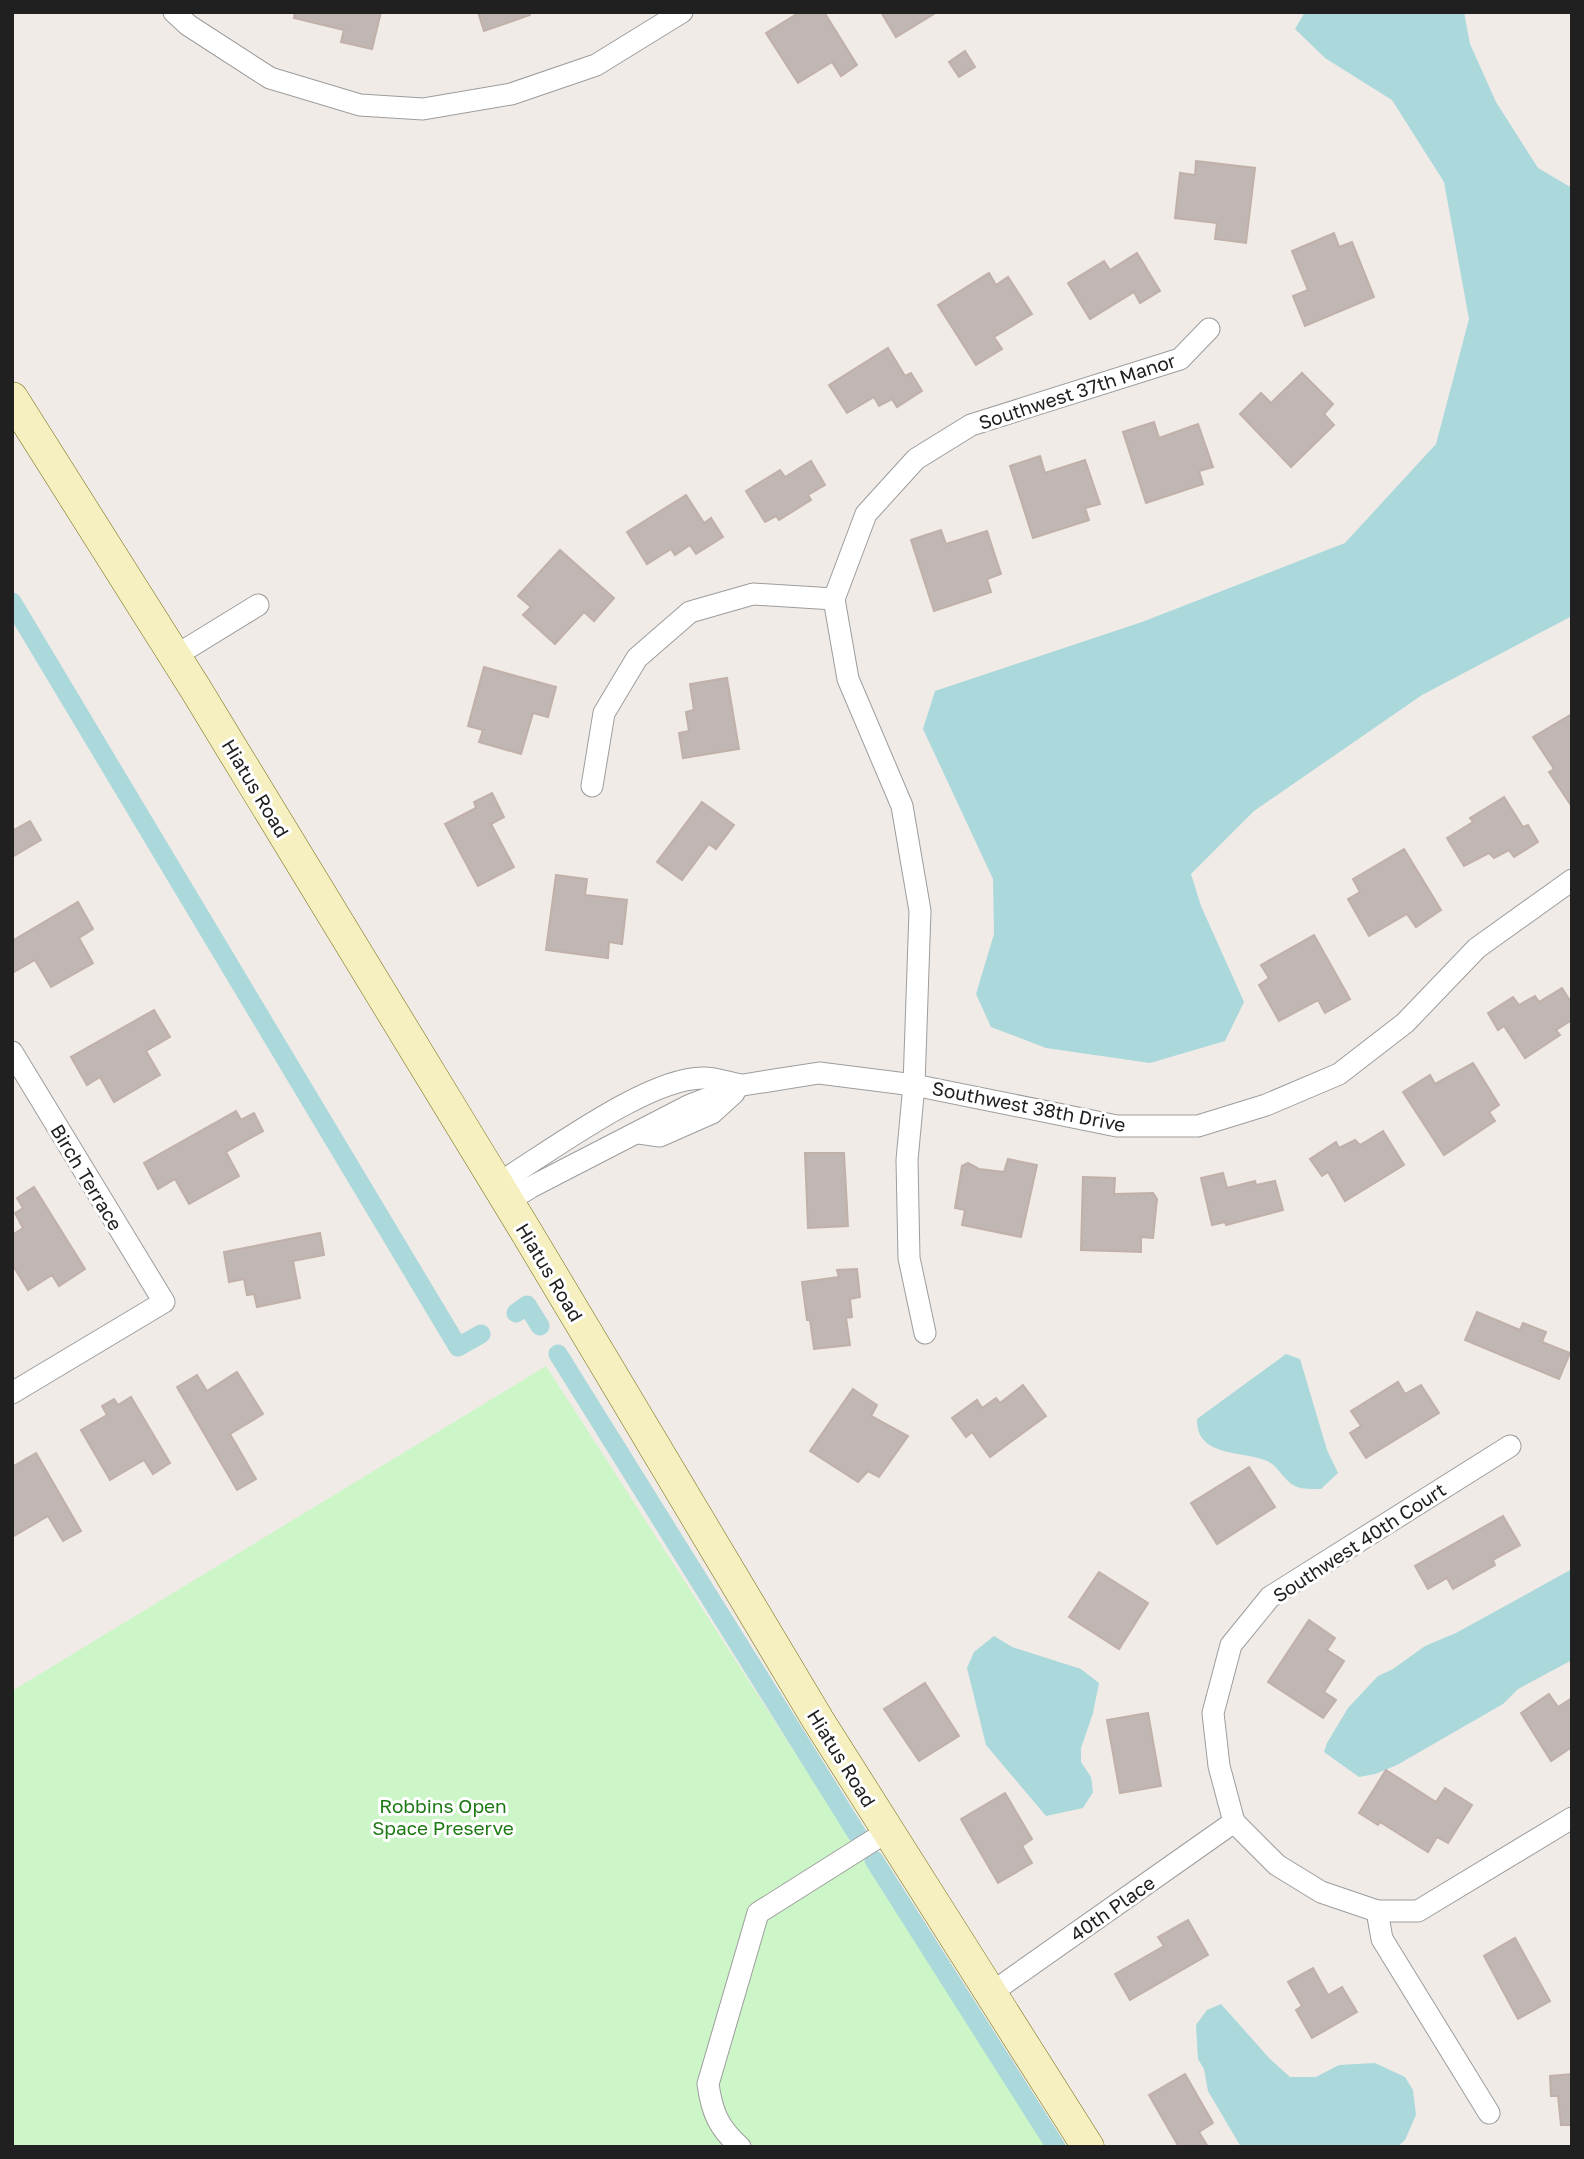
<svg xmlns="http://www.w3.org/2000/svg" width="1584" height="2159" viewBox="0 0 1584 2159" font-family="'Golos Text',sans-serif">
<rect width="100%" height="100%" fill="#f0ebe7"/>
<!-- park -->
<path fill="#ccf6c7" d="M546,1366L1049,2147H12V1691Z"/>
<!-- water -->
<g fill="#aad8db">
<path d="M1305,12H1464L1470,44L1496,102L1538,168L1572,188V616L1422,695L1254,811L1191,874L1201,906L1244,1002L1225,1041L1150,1063L1046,1048L991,1027L976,994L994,934L993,879L923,729L935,691L1142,622L1345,543L1436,444L1469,319L1444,182L1392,100L1325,58L1295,29Z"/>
<path d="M1286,1354L1300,1359L1327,1450L1338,1473L1321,1489C1310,1489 1297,1490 1289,1482C1280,1474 1277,1465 1265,1460C1239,1451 1196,1456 1197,1419Z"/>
<path d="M1572,1569V1660L1518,1689L1503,1704L1397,1765L1375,1774L1359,1777L1324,1752L1327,1743L1348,1708L1378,1676L1393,1669L1425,1646L1456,1633Z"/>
<path d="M994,1636L1012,1647L1081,1669L1099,1683L1093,1713L1081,1748V1762L1091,1777L1093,1792L1083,1808L1046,1816L986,1745L967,1668L974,1652Z"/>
<path d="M1221,2004L1270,2059L1290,2077H1316L1339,2065L1375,2063L1405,2077L1413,2090L1416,2115L1405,2140L1397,2147H1241L1208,2091L1204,2069L1198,2059L1196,2025L1207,2010Z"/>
</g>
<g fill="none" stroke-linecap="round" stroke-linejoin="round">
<!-- canal -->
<g stroke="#aad8db" stroke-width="19">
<path d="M12,602L458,1347L481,1334"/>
<path d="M516,1313L527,1305L540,1326"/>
<path d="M558,1354L857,1834"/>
<path d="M874,1860L1056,2147"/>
</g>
</g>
<!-- building -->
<g fill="#c0b6b3" stroke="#c1b0aa" stroke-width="2">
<path d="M295,12H381L372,49L341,42L344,30L294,18Z"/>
<path d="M478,12H529L530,15L484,31Z"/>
<path d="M800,12H824L857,65L841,76L832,62L798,83L766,33Z"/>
<path d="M881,12H937L896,37Z"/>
<path d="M965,51L975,67L959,77L949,62Z"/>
<path d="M1196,161L1255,168L1246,243L1215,239L1217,223L1175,218L1180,173L1195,175Z"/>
<path d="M1334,233L1339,247L1352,242L1374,297L1305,326L1293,296L1308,290L1292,251Z"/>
<path d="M1137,253L1160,291L1140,303L1134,292L1090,319L1068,283L1104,261L1110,270Z"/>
<path d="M989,273L996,285L1008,277L1032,314L994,337L1002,349L976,365L938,305Z"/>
<path d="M888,348L905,376L911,373L922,391L897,407L892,399L879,406L874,397L847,413L829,385Z"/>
<path d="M1302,373L1333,404L1324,414L1334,425L1291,467L1240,414L1261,393L1271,403Z"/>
<path d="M1154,422L1159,438L1198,424L1213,467L1199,471L1203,484L1146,503L1123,432Z"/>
<path d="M1040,456L1045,473L1085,460L1100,504L1085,508L1089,520L1033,538L1010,466Z"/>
<path d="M811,461L825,485L808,495L811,500L779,520L776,516L765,522L746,491L780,470L785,477Z"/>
<path d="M686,495L704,523L711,518L723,537L696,554L690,545L675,555L671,549L647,564L627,532Z"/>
<path d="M941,530L946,544L987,531L1001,574L987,579L991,592L934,611L911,540Z"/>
<path d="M560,550L614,598L594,621L584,612L555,644L523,615L531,607L518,596Z"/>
<path d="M484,667L556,687L548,717L533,713L521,754L479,742L483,730L468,726Z"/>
<path d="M727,678L739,749L683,758L679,733L689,731L686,712L694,710L690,684Z"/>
<path d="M1572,714V807L1549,772L1554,769L1533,737Z"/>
<path d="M492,793L504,817L491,824L514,867L478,886L445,824L476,808L474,802Z"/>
<path d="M1504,797L1523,827L1528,825L1538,842L1514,857L1509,850L1494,858L1489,853L1464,866L1447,838L1473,822L1470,818Z"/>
<path d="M702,802L734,825L716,849L709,844L682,880L657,862Z"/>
<path d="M30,821L41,840L12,857V831Z"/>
<path d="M1404,849L1441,910L1416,927L1407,914L1369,936L1348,899L1360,892L1353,879Z"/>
<path d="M556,875L587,879L585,895L627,900L622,944L609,942L608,958L546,950Z"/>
<path d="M78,902L93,929L79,938L93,963L51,987L35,960L12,973V941Z"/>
<path d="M1314,935L1350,999L1325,1013L1318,1000L1279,1021L1259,985L1269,978L1261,965Z"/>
<path d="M1562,988L1572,1004V1020L1556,1030L1560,1035L1525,1058L1504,1026L1498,1030L1488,1013L1513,997L1519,1005L1535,996L1539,1002Z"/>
<path d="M154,1010L170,1037L146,1051L160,1075L114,1102L100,1077L87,1085L71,1057Z"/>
<path d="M1473,1063L1499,1105L1489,1112L1495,1121L1444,1155L1403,1092L1430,1075L1435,1084Z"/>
<path d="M236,1111L241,1120L254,1113L263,1131L226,1152L239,1176L189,1204L175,1179L158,1189L144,1163Z"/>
<path d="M1383,1131L1404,1165L1345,1201L1328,1172L1322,1176L1310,1159L1336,1142L1339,1148L1355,1140L1360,1145Z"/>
<path d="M805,1153H844L848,1226L808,1228Z"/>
<path d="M1008,1159L1037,1165L1021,1237L962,1225L965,1210L955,1208L962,1166L968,1163L979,1169L1004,1172Z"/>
<path d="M1223,1173L1227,1188L1255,1181L1256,1185L1275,1181L1283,1210L1226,1225L1225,1222L1212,1225L1201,1178Z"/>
<path d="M1083,1177L1115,1178L1114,1194L1153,1193L1157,1199L1153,1238L1141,1237V1252L1081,1250Z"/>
<path d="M34,1187L85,1269L59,1286L52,1275L28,1290L12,1264V1235L23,1228L15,1213L23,1208L17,1198Z"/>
<path d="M320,1233L324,1255L293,1261L300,1298L257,1307L254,1294L247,1295L244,1279L229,1282L224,1252Z"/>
<path d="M857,1269L860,1297L850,1299L852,1317L846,1318L850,1345L814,1349L810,1320H807L802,1282L839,1277L837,1270Z"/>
<path d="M1477,1312L1520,1330L1523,1323L1546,1332L1542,1342L1570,1353L1559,1379L1465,1340Z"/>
<path d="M237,1372L263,1414L230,1434L256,1479L237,1490L177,1387L197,1375L207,1391Z"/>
<path d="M1398,1382L1405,1394L1421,1385L1439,1413L1366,1458L1350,1433L1361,1426L1351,1411Z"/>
<path d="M1023,1385L1046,1416L990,1457L972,1432L966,1437L952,1418L977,1400L982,1408L996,1398L1000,1403Z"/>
<path d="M853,1389L877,1405L871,1416L908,1436L879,1477L868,1471L858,1482L810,1451Z"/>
<path d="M131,1397L170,1463L153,1474L144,1460L110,1480L81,1430L107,1415L102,1406L114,1399L118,1405Z"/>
<path d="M36,1453L81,1531L63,1541L48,1516L12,1537V1467Z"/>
<path d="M1249,1467L1275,1507L1217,1544L1191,1503Z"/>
<path d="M1503,1516L1520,1545L1493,1560L1495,1565L1453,1589L1447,1578L1428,1589L1415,1566Z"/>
<path d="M1099,1572L1148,1603L1119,1649L1069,1617Z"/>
<path d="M1309,1620L1335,1638L1327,1650L1344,1661L1324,1692L1336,1700L1323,1718L1268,1682Z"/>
<path d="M925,1683L959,1736L919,1761L884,1709Z"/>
<path d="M1549,1694L1558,1707L1572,1698V1747L1551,1761L1521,1713Z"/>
<path d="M1148,1713L1161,1786L1120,1793L1107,1720Z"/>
<path d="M1386,1770L1436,1802L1445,1788L1472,1805L1448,1843L1437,1837L1428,1852L1380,1822L1378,1825L1359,1813Z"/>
<path d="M1005,1793L1032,1839L1022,1846L1032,1863L998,1883L961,1819Z"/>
<path d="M1188,1920L1208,1955L1130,2000L1115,1974L1164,1946L1158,1937Z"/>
<path d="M1515,1938L1550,2001L1518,2019L1484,1956Z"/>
<path d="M1313,1968L1328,1995L1342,1987L1357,2012L1312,2038L1296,2010L1302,2006L1288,1982Z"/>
<path d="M1185,2074L1213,2123L1199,2132L1208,2147H1179L1149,2095Z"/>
<path d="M1572,2074V2125H1561L1558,2096H1551L1550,2076Z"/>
</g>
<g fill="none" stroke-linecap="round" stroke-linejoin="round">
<defs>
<g id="street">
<path d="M174,12L188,25L270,78L360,105L423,109L511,94L596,65L682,12"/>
<path d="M834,599L848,679L902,806L920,911L914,1085L907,1160L909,1258L925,1333"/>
<path d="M834,599L866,514L916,459L971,425L1180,359L1209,329"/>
<path d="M175,656L258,605"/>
<path d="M592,786L604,713L637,658L690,612L753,594L834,599"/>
<path d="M12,1052L164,1302L12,1393"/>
<path d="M639,1133L660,1136L712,1113L734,1093"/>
<path d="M497,1184C547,1154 648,1077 704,1078C716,1078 729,1083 741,1085"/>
<path d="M507,1202L531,1187L690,1105L743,1085L819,1073L914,1085L1117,1126H1198L1266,1105L1339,1074L1405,1023L1477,948L1572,880"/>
<path d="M1234,1822L1219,1766L1213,1713L1231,1645L1270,1597L1510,1446"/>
<path d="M1234,1822L1277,1865L1321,1892L1377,1911H1418L1572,1818"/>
<path d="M1377,1911L1382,1939L1489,2113"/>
<path d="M991,1993L1234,1822"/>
<path d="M740,2147C718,2127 712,2112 708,2084L758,1913L888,1831"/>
</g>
<path id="secondary" d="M12,398L195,688L527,1233L818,1720L1088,2147"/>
</defs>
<!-- street casing -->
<use href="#street" stroke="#9d9d9d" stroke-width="23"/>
<!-- secondary casing -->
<use href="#secondary" stroke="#726b0c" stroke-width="33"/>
<!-- street -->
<use href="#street" stroke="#fff" stroke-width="21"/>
<!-- secondary -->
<use href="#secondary" stroke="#f6efbf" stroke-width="32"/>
</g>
<g text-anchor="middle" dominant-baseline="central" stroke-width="6" stroke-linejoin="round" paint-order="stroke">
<!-- street labels -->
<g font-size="19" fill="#202020" stroke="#fff">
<text transform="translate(1077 391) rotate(-18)">Southwest 37th Manor</text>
<text transform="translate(256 788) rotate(59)">Hiatus Road</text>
<text transform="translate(1029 1106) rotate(11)">Southwest 38th Drive</text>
<text transform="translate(87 1177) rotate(59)">Birch Terrace</text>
<text transform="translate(550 1272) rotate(59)">Hiatus Road</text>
<text transform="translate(1359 1542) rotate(-33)">Southwest 40th Court</text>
<text transform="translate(842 1758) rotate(58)">Hiatus Road</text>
<text transform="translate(1112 1908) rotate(-35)">40th Place</text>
</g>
<!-- park labels -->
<g font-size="19" fill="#1c7913" stroke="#fff">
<text x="443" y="1805">Robbins Open<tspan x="443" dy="22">Space Preserve</tspan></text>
</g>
</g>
<!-- border -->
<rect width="1584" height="2159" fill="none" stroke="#202020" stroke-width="28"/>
</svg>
